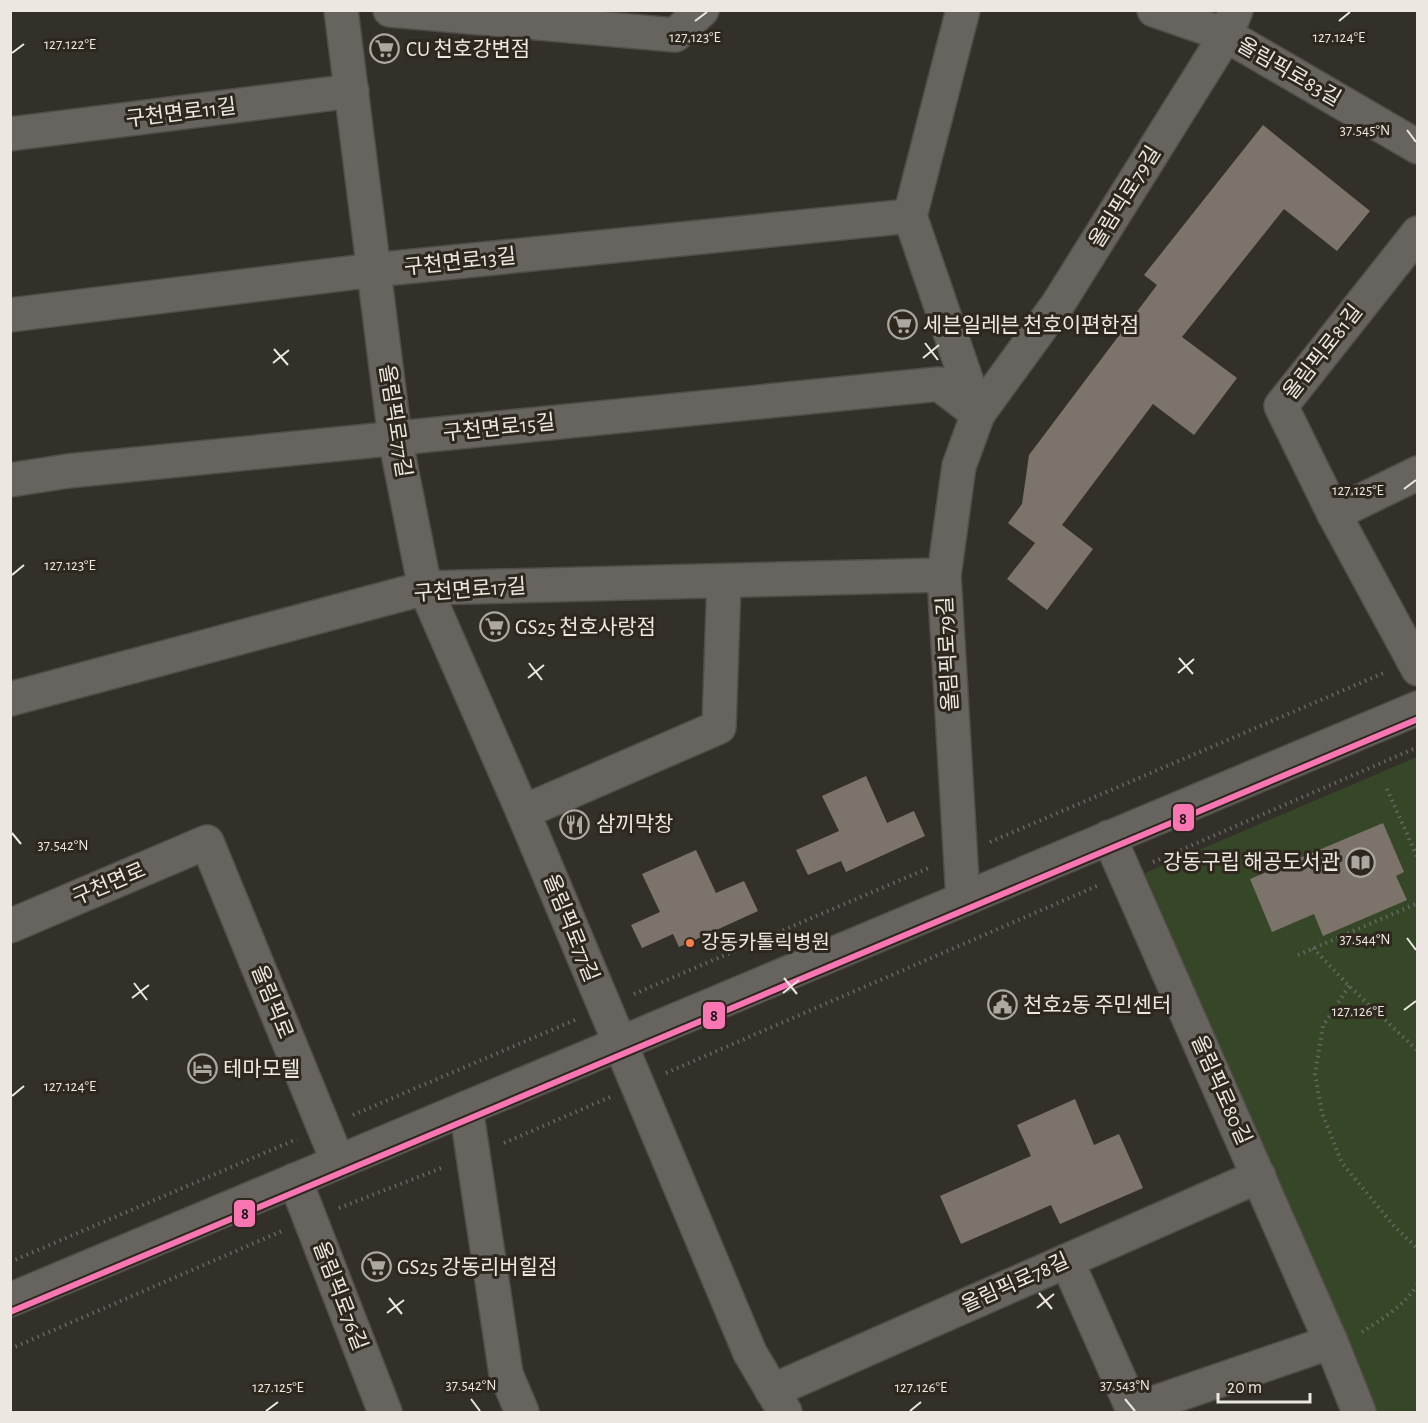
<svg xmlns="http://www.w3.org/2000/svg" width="1428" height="1423" viewBox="0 0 1428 1423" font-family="'Alegreya Sans','Noto Sans KR',sans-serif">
<rect width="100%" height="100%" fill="#33302a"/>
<!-- green -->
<path fill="#364727" d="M1417,757V1412H1369L1342,1336L1145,873Z"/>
<!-- building -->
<g fill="#7c746a">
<path d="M1263,125L1370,211L1337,251L1284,209L1182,337L1237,378L1194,435L1153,404L1062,525L1093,549L1047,610L1007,579L1035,543L1008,523L1022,504L1029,455L1157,285L1144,275Z"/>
<path d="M866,776L887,823L914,811L925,836L846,872L841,861L808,875L796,850L839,831L822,796Z"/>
<path d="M1383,823L1404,872L1396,876L1407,900L1323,936L1314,914L1272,932L1250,879Z"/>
<path d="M696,850L716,893L744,881L758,911L679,947L673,934L642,948L631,925L660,912L642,874Z"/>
<path d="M1075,1099L1094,1145L1119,1134L1143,1188L1060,1224L1051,1205L961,1244L940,1196L1031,1156L1017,1125Z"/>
</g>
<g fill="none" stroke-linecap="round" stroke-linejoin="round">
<defs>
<g id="minor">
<path d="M341,10L395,438L425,588L523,812L750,1353L785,1412"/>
<path d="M390,10L675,35L702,10"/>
<path d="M963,10L910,216L978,414"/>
<path d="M1154,10L1226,35L1418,147"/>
<path d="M10,134L352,91"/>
<path d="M1418,233L1281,406L1334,514L1418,669"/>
<path d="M10,315L374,270L910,216"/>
<path d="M10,480L68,471L939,384L978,414"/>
<path d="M1334,514L1418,473"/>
<path d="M10,699L425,588L944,575"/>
<path d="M523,812L719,727L724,581"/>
<path d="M1109,837L1331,1342L1359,1412"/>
<path d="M963,899L944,575L959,466L978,414L1058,304L1226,35L1236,10"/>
<path d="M10,926L207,842L338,1162"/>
<path d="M466,1108L506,1374L522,1412"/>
<path d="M295,1180L385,1412"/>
<path d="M1067,1261L1134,1412"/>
<path d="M772,1391L1259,1176"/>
<path d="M1133,1410L1331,1342"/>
</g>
<path id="secondary" d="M10,1300L1418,708"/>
</defs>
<!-- minor casing -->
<use href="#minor" stroke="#514e49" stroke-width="36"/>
<!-- secondary casing -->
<use href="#secondary" stroke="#514e49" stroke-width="36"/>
<!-- path -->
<g stroke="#696763" stroke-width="4" stroke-dasharray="1.5 4.5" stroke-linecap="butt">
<path d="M1387,789L1418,859"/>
<path d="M990,842L1386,672"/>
<path d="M1153,862L1418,747"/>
<path d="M1313,948L1349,986L1418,1051"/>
<path d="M1298,955L1418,903"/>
<path d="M1349,986L1323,1026L1315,1074L1322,1113L1342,1163L1394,1226L1418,1249"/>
<path d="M634,994L931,867"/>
<path d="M666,1073L1097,886"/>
<path d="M353,1115L575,1020"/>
<path d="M504,1143L610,1097"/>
<path d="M339,1208L444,1167"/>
<path d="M10,1262L297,1139"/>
<path d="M1362,1332C1381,1320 1406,1304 1418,1284"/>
<path d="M10,1349L282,1231"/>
</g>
<!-- minor -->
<use href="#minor" stroke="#676460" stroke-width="33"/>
<!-- secondary -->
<use href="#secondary" stroke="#676460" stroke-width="33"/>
<defs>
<path id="metro-1" d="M10,1312L1418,719"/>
</defs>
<!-- metro-1 casing -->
<use href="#metro-1" stroke="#2d271d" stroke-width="10"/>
<!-- metro-1 -->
<use href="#metro-1" stroke="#fa76b3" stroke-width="6"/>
</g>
<!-- ticks -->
<path fill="none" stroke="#ece8e1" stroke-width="2" d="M695,21L707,12M1339,21L1350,12M12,53L24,44M1407,130L1416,142M925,343L938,360M274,349L288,365M923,358L939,345M273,363L289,350M1404,489L1416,480M12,575L24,565M1179,658L1193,674M529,663L542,680M1178,673L1194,659M528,678L544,665M12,833L21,844M1407,938L1416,950M784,978L797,994M134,983L147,1000M783,993L799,980M132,998L149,985M1404,1010L1416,1001M12,1096L24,1086M1039,1293L1052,1309M389,1298L402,1314M1037,1308L1054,1294M387,1313L404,1300M471,1399L480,1411M1125,1399L1135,1411M266,1411L278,1402M910,1411L921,1402"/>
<!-- icons -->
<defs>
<symbol id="supermarket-ring" viewBox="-11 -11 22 22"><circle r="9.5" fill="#2d271d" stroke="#aba8a1" stroke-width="1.5"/><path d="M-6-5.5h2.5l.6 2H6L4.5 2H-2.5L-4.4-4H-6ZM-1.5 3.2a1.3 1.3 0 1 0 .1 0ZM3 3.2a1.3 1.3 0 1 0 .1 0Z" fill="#aba8a1"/></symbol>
<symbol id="restaurant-ring" viewBox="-11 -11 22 22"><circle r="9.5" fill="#2d271d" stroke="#aba8a1" stroke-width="1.5"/><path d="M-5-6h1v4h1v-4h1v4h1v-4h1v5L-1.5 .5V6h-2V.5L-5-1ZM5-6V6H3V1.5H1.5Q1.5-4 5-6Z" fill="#aba8a1"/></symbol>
<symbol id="library-ring" viewBox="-11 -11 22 22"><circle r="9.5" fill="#2d271d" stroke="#aba8a1" stroke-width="1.5"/><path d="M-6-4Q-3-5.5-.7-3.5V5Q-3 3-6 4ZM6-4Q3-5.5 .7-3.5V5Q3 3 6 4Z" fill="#aba8a1"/></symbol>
<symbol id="civic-ring" viewBox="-11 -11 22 22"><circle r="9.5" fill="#2d271d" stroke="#aba8a1" stroke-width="1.5"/><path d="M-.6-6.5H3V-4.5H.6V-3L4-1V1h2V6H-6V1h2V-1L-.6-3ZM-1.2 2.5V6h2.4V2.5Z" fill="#aba8a1"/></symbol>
<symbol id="hotel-ring" viewBox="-11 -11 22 22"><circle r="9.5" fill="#2d271d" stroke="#aba8a1" stroke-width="1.5"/><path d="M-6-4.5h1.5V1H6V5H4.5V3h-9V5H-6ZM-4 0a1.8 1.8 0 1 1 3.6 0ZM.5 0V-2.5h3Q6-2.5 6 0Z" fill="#aba8a1"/></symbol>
</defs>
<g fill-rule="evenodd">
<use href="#supermarket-ring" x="368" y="32" width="33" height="33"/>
<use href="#supermarket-ring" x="886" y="308" width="33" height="33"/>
<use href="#supermarket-ring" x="478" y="610" width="33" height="33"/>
<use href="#restaurant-ring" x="558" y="808" width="33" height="33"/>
<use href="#library-ring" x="1344" y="846" width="33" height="33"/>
<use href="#civic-ring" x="986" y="988" width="33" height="33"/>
<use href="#hotel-ring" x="186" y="1052" width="33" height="33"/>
<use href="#supermarket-ring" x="360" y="1250" width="33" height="33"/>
</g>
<!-- markers -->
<circle fill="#f78048" stroke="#2d271d" stroke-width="2" cx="690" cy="943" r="5"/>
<g text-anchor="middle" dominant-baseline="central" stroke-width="6" stroke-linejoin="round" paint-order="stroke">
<!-- bus labels -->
<g font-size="20" fill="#ece8e1" stroke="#2d271d" text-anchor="start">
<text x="701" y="943">강동카톨릭병원</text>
</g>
<!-- poi labels -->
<g font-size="21" fill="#ece8e1" stroke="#2d271d" text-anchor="start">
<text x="406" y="49">CU 천호강변점</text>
<text x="923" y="325">세븐일레븐 천호이편한점</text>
<text x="515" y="627">GS25 천호사랑점</text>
<text x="596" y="824">삼끼막창</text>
<text x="1340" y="862" text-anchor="end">강동구립 해공도서관</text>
<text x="1023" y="1005">천호2동 주민센터</text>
<text x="223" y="1069">테마모텔</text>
<text x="397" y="1267">GS25 강동리버힐점</text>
</g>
<!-- street labels -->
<g font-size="21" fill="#ece8e1" stroke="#2d271d">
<text transform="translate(1289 72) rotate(30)">올림픽로83길</text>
<text transform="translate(181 113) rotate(-7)">구천면로11길</text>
<text transform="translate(1125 197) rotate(-58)">올림픽로79길</text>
<text transform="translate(460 262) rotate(-6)">구천면로13길</text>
<text transform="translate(1323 352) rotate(-52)">올림픽로81길</text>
<text transform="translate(395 421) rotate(81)">올림픽로77길</text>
<text transform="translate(499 428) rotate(-6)">구천면로15길</text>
<text transform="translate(470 590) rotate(-4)">구천면로17길</text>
<text transform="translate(948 654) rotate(-93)">올림픽로79길</text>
<text transform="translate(109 884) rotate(-23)">구천면로</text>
<text transform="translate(571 928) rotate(68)">올림픽로77길</text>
<text transform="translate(272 1002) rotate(68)">올림픽로</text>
<text transform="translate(1221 1090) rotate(66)">올림픽로80길</text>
<text transform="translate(1015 1283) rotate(-24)">올림픽로78길</text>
<text transform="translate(340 1296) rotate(69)">올림픽로76길</text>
</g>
</g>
<g font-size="15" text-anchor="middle" fill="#ece8e1" stroke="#2d271d" stroke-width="6" stroke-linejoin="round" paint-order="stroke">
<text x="1339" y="42">127.124°E</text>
<text x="695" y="42">127.123°E</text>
<text x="70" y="49">127.122°E</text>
<text x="1365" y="135">37.545°N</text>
<text x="1358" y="495">127.125°E</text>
<text x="70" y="570">127.123°E</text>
<text x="63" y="850">37.542°N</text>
<text x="1365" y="944">37.544°N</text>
<text x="1358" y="1016">127.126°E</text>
<text x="70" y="1091">127.124°E</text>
<text x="471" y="1390">37.542°N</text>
<text x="1125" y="1390">37.543°N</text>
<text x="278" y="1392">127.125°E</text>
<text x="921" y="1392">127.126°E</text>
</g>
<g stroke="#2d271d" stroke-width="2">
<rect x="1172" y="803" width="23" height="29" rx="6" fill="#fa76b3"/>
<rect x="702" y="1001" width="24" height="29" rx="6" fill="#fa76b3"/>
<rect x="233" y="1199" width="23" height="29" rx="6" fill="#fa76b3"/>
</g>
<g font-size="16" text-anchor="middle" font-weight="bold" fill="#111">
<text x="1183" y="824">8</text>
<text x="714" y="1021">8</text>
<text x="245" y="1219">8</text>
</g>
<!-- border -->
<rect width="1428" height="1423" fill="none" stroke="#ece8e1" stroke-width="24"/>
<!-- scale -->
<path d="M1218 1393v9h92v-9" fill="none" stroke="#ece8e1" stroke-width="3"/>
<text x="1227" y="1393" font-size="18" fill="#ece8e1" stroke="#2d271d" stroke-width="4.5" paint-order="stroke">20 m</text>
</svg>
